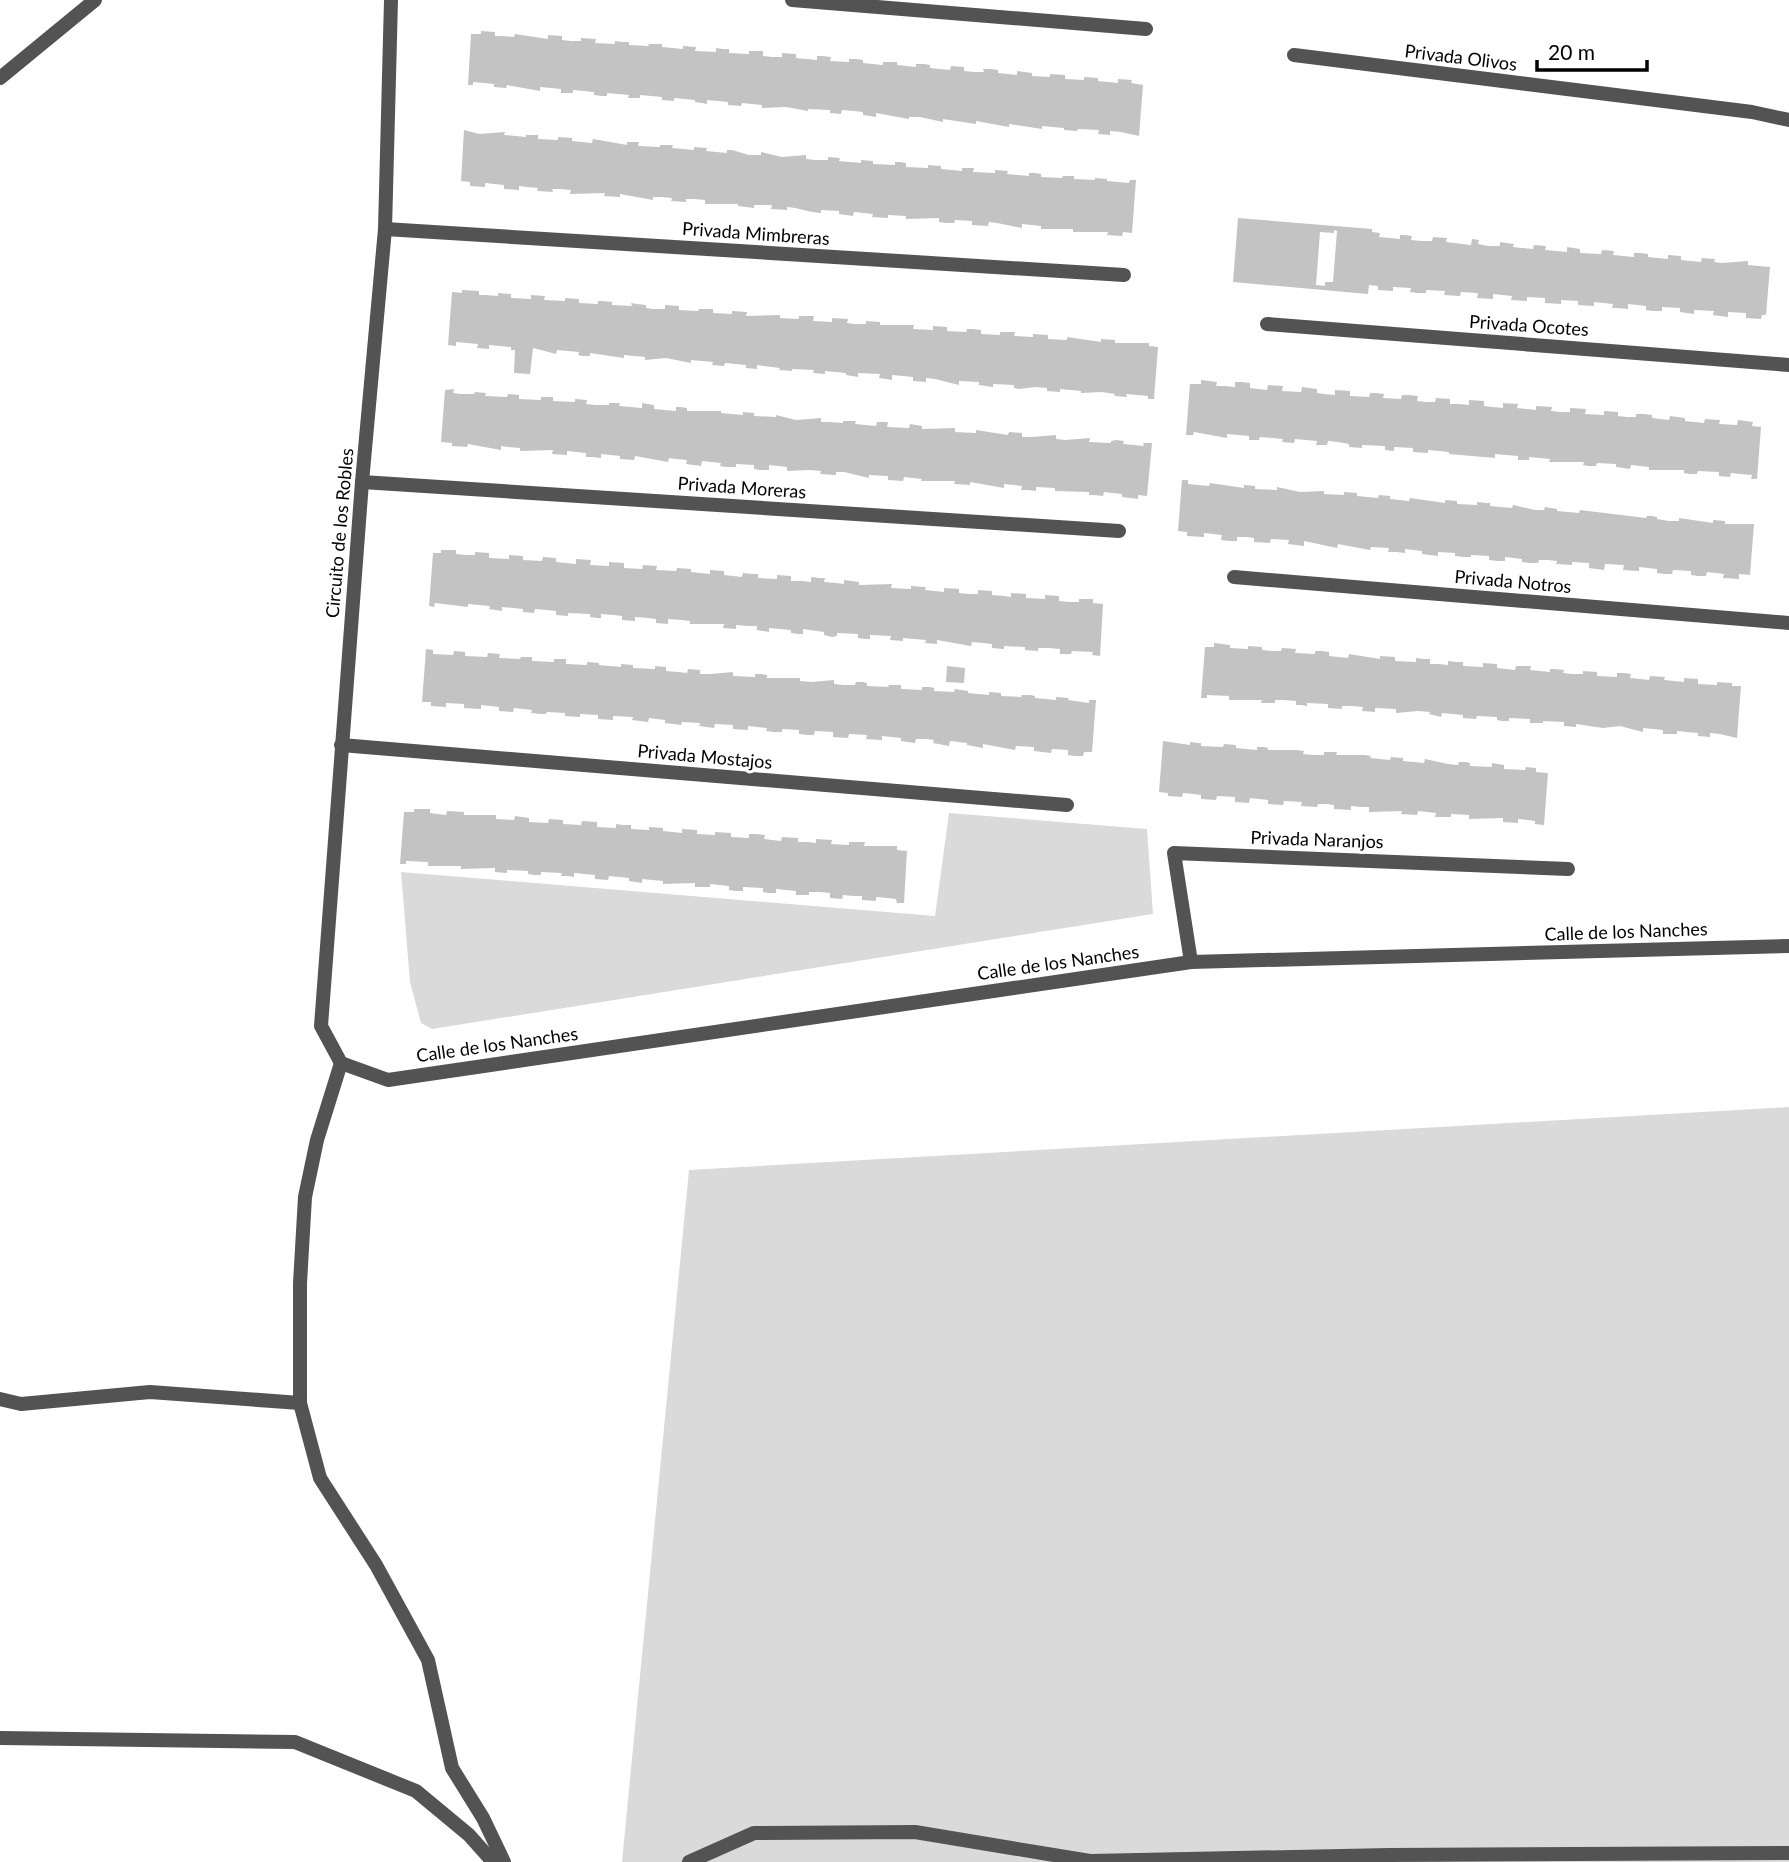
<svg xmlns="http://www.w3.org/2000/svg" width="1789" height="1862" viewBox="0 0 1789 1862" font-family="Lato,sans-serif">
<rect width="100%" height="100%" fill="#fff"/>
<!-- green -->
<g fill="#dadada">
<path d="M949,813L1147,829L1153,914L432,1029L421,1023L410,982L401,872L935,916Z"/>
<path d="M1789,1107V1862H622L689,1170Z"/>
</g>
<!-- building -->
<g fill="#c3c3c3" fill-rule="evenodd">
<path d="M481,31L495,32V36H503L514,37L515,34L548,39V35L562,36V40L571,41H581V38L596,39L595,43L615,44V41L622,42H629V45L649,46L648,44H662V47L683,49V46L696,47L695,51L716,52V48L723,49H729V53L749,54V51H763V56L772,57H782V53L796,54V58L817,60V56H823L831,57L830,61L849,62V59H857L863,60V63L883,65V62H897V65L916,67V64H924L930,65V68L950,70L951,66L964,67V71L974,72H984L983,69H991L998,70V73L1008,74L1017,75V71L1032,73V76L1050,77V74L1065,75V79L1084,80V77L1098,78V81L1118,83V79L1132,80L1131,83L1143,85L1139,136L1121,132L1110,131V135L1098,134L1099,130L1078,129L1077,131L1064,130V128L1042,126V129L1009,124V127L976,121V124L943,119V122L920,117H909V119L876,113V117L870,116L863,115V112L854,111L842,110L841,114L830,113V110L808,109V111L786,107L762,108V105L742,103L741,106L728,105V102L707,100V104L702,103L695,102V100L674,98V101L662,100V97L640,95V98H628L629,95L607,93V96H601L594,95V92L573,90V93H561V89L540,87V91L507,85L506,88L494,87V84L473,82V85H468L471,34H481Z"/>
<path d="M464,130L479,134L505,132L504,135L526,137V135H538V139L558,140V137L572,138V141L592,143L593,139L627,145V142H639L638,146L660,147V145H673L672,148L694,150V147L707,148L706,151L727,153V150H732L749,155H761V152L782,157L806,155V159L815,160H828V157L840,158L839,161L861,163V160L873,161V164L895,165V162H900L906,163V167L928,168V165L941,166V169L962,171V168H974L973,172L995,173V170L1008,171L1007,174L1029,176V173H1035L1041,174V177L1062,178L1063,176H1074V179L1095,180V178L1107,179V181L1129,183L1130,180H1136L1132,233L1123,232L1122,236L1107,235L1108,232H1073V229H1041V226L1022,224V228L997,223L989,222L988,226L972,225V221L955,220L954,223H946L939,222V218L906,219V216L888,215V218L872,217L873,214L854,212L853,216L839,214V211L821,210V213L812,212L795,208L787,207V210L771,209L772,205H754V208L738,206V204H705V200L694,199H686V202L671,201L672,198L661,197H653V200L620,194V197L604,196L605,193L570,194L571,190L561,189H552L553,192L537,191L538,188L527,187L519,186V190L504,189V185L485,183V187L470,186V182L461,181Z"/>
<path d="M1238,218L1372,229V232L1380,233L1379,237L1400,239V235H1405L1412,236L1411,240L1421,241H1432L1433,237L1447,238L1446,242L1471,245L1472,239L1479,240L1478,244L1488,246H1500V242L1506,243L1514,244L1513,247L1522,248L1533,249L1534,245L1546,246L1545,250L1567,252V247L1580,249V253L1601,254L1602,250L1614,251L1613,255L1634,257V253H1640L1648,254V257L1668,259V255L1681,256V260L1701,262L1702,258L1715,259L1714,262L1722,263L1748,261V265L1770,267L1766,315H1762L1761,319L1746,318V313L1728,312V317L1713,315L1714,311L1694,310V314L1680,312V308L1662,307V311H1652L1646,310V306L1628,304V309L1617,308H1612L1613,304L1594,302V306L1578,305V301L1561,300V304L1545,303V298L1527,297V301L1511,300L1512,296L1493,294V299L1477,298L1478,293L1461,292L1460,296L1444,295L1445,291L1426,290V293H1417L1410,292L1411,288L1393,287V291L1378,290V286L1369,285L1368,294L1233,282ZM1334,230L1337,231L1333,282H1325V286L1316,285L1320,232L1334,233Z"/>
<path d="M462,290L479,291V295H485L498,296V293L511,294V298L531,299V295L545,296L544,300L565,301V298L579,299V303L598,304V301H603L612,302V305L632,306L631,303L637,304L646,305V308L653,309H665V305L679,306V310L698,311L699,309H713V313L732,314V311L747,312L746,316L780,315V318L799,319V316H814L813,321L832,322V318L848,319L847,323L855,324H866V321L880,322V325H914L913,329L933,330V326L947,327V331L966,332L967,329H972L981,330V334L1000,335V332H1015L1014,336L1033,337V334L1048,335V339L1067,340V337L1101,342V339L1115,340V343H1149V346L1158,347L1154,399H1148V396L1126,394L1127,397L1114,396L1115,394L1102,392L1081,393V391L1060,389V392L1047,391V388L1035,387L1019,389L1014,388V385L993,384V387L979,385V382L959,381V385L935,379L926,378V382L913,381V377L892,375V380L879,378L880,374L858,373V377L846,375V373L825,371V374L813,373L814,370L792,369V371L779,370L780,368L757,365V369L746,368V365L725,363L724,366L712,365L713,362L691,360V363L666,358L645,360V357L624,355V358L590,353V356H582L578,355L579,352L557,350L556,354L533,348L530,374L514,373L515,350H511V347L489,345V349L477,348L478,344L456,342V346L448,345L452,292L462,293Z"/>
<path d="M1201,380L1217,382L1216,386H1225L1235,387V382H1242L1250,383V388L1258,389L1267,390L1268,385L1283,386L1282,391L1301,392L1302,387L1317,389V393L1324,394L1335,395V390L1350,391V396L1369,397L1370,393H1376L1384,394L1383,398L1401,399L1402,395H1409L1418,396L1417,401L1426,402H1435L1436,398L1450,399V404H1459L1469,405V400L1484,401V406L1493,407L1503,408V403L1518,404L1517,408L1536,410V406L1552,407L1551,411L1560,412H1570V408L1586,409L1585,414L1604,415V411L1618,412V416L1627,417H1636V414H1644L1652,415V418L1669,420L1670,416L1685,418V421L1704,423L1705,419L1720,420L1719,424L1737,425L1738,420L1753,422L1752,426L1761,427L1757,479H1751L1752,475L1740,474L1731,473L1730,477L1719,476V472L1698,471L1697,474H1690L1684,473V470H1649V467L1631,465L1630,469L1616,467V464L1597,463L1596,466H1588L1583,465L1584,462H1549L1550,459L1529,457V460H1518V456L1495,454V458L1449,454V452L1439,451L1428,450V453L1413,452V448L1394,447V451L1385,450V446L1362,445V448L1349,447V444L1338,442L1328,441L1327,445H1316L1317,441L1295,439L1294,443L1282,442L1283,439L1260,437L1259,440H1249V436L1227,434V438L1194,432L1193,435H1186L1190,384H1201Z"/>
<path d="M454,389L453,393L461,394H474L475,392L486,393L485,396L507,397L508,394L519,395V399L541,400V397H553V401L575,402V399L587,400L586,404L596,405H609V403H620L619,406L642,408V403L654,405V409L676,411V407H680L687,408V411H721V413L743,415V412L754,413V416L776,417V415L796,420L821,418V422H830L843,423V421H856L855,424L876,426L877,422H888L887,427L909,428L910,424L922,426V429L955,428V432L976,433V430L1008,435L1009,432L1022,433V437H1032L1056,435V439L1065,440L1090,438L1089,442L1111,443V441L1116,440L1124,441L1123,444L1144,446L1143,443H1152L1147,496L1138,495V499L1122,497V494L1104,492L1103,496L1094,495H1089V492L1055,491V488L1036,487V491L1028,490H1021L1022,486L1004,484V488L970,482V485L954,484L955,481H921L922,479L904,477L903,481L888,480V476L869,475V478L844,472H836V475L820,474L821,471L810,470L787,471V467L769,465V470H760L754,469V465L736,464V467H726L720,466L721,463L702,461L701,466L686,464L687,460L676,459L669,458L668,462L635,456L634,460L620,459V456L601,454V458L592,457H586V453L567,451V455L552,454L553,450L520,451V448L508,447L501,446V450L468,444L467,447L452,446V443L441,442L445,390Z"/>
<path d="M1182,480H1188V484L1209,486L1210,483L1244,488V485L1255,486V489L1277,490V487L1300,492L1324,491V494L1344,495V492L1357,493V496L1378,498L1379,495L1390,496V499L1409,501L1410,498L1445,503V500L1457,501V504L1477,505V502L1486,503H1490V506L1512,508L1513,505L1535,510H1544L1545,507L1557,509V511L1579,513L1580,510L1646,518L1647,516H1652L1657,517V519L1669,521H1679V518L1713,523V520L1725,521V524H1754L1750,575L1739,574V579L1723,578L1724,574L1707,572L1706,576H1698L1691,575V571L1673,570L1672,574H1665L1657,573V569L1639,567V571L1623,570L1624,565L1605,564L1604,570L1589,568V563L1572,562V565L1556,564L1557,561L1548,560H1539L1538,563H1531L1522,562V559L1505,557V561H1498L1489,560V556L1471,555V557H1464L1455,556V553L1438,552V556L1422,554V551L1405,549V553L1397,552H1388L1389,548L1371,547L1370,550L1338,544L1337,548L1304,541V546L1288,544L1289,540L1271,539L1270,543L1254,542V538L1247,537H1237V541H1229L1221,540L1222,535L1204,533V537L1187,536V532L1178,531Z"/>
<path d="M441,550H456V554L466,555H475V552L489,553V558L509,559V555L523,556V560L542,561L543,557L556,558V562L576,564V559L591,560L590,565L609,566V562L624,563V568L642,569L643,565L657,566L656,570L676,571L677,568L691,569V572L710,574V570L724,571V575L742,577L743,573L752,574H758V578L777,579V575L791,576V581H802L811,582V577L819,578H825L824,582L836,583L844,584V580L859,582V585L892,584L891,588L911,589V586L926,587L925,590L944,592V588L959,589V593L970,594H978V590L992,591V595L1004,596L1011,597V593L1026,594V598L1045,599V595L1059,596V601L1070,602H1079V599H1093V603L1103,604L1100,656L1092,655L1093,652L1072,651L1071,654H1060V649L1049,648H1038V651L1025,650V647L1004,646V649L992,648V644L983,643L972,642L971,646L937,640V644L925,643L926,640L903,638V641L890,640L891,636L870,635V639H866L858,638V634L837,633V636L832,637L824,635V632L803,629V634H798L791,633V630L769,628V632L757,630V626H748L736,625V629L723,628L724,624H690V621L682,620L668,619V624L656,623V619L648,618L635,617V621L622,620V616L614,615L601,614V618H597L590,617V614L568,613V616L556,615V611L547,610L535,609L534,613L523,612V609L514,608L502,607V611L489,609L490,606L468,604V607L435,603L434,607L429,606L433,553H441Z"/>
<path d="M1214,643L1230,645V648L1248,649V646L1262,647V650L1272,651H1281L1282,648L1296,649L1295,653L1315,654V651H1322L1329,652V656L1348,658L1349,654L1380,659V656L1395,657V661L1416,662V658L1423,659H1430V664H1439L1448,665V661L1456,662H1463V666L1483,667V663L1497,664V668L1515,670L1516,666H1531L1530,670L1550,672V669H1556L1564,670L1563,673L1572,674H1583V671L1597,672V676L1617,677V673H1624L1631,674L1630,678L1640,679L1649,680L1650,676L1665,677L1664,680L1684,682V678L1698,679V684L1717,685V682L1732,683V686H1741L1737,738L1720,734L1710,733V737L1698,736V733L1687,732L1677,731V734H1663V730L1643,728V732L1620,726L1603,728L1576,724V727L1564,726V722L1543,721V723H1530V719L1509,718V721H1502L1497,720V717L1477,716L1476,719L1463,718V715L1442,713L1441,717L1429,714L1430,712L1418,711L1396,713V709L1375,708V712L1362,711L1363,707L1352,706H1342V709L1328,708V704L1307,703V706L1301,705H1296V701L1284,700H1275V703H1261L1262,700H1229V696L1207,695V698H1201L1205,647H1214Z"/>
<path d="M426,649L433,650V654L453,655L454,651L465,652V656L487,657L488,653L500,654L499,658L520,659L521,657H532V661L554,662V659H566V664L587,665V662L599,663V665L621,667V664L633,665V668L655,669V666L666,667V671L678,672L687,673L688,669L700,670V674H711L733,672V676L755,677V674H761L767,675V678H800V681L811,682L834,680V684L844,685H855L856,682H863L867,683V686L889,687L888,685H901V689L922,690V687H930L934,688V691L954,692L955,689L968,691V693L989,695V692L1001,693V696L1021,697L1022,695H1030L1035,696V698L1056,700V697L1069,698L1068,700L1089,703V700H1096L1092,752H1084L1083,756H1075L1068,755V750L1052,749L1051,753L1034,751V747L1016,746L1015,750L983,744V748L967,745V743L950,741L949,746L933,743L934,740L926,739H916L915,743L901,741V738L882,736V740L866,739L867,735L849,734L848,738L833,737V732L815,731L814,735H808L799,734V730L782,729V732H773L766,731L767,728L748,726V730L733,729V725L715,724L714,728L699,726L700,723L682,722L681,725L665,723V720L649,718L648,722L632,720L633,717L613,716V720L598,719V715L580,714V717L565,716V713L547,712L546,714H540L531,713L532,710L514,708L513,712L499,711V707L481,705V709L464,708V704L446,703V707L431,706V702H422Z"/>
<path d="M947,666L965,668L964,683L946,682Z"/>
<path d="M1163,741L1190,745V742L1198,743H1201V746L1223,747L1224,744L1236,745V748L1257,750V747H1264L1268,748V750H1297L1304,751L1303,754L1314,755H1324V752H1337L1336,755H1365L1371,756L1370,758L1390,760L1391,757L1403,758V761L1424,763L1425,759L1448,764L1458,765L1459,762H1466L1470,763V766L1492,767V763L1504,765V769L1525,770L1526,767L1536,768V772L1548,773L1544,825L1535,824V821L1528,820L1518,819V823L1503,822V818L1469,819V815L1451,814V817H1435L1436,813L1418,811L1417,815L1401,814L1402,811L1369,812V807H1361L1351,806V810L1334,809V805L1327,804H1318L1317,807L1301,806L1302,802L1284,801L1283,805L1268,804V800L1250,798L1249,803L1235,802V797L1217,796L1216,800L1201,799V795L1194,794L1183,793L1182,797L1168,796V793L1159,792Z"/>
<path d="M414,809H430V813L446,815L447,811L464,812V815H496V819L514,820L515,816L529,818V822L548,823L549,819L563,820V824L581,825L582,821L597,822V827L616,828V824L623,825H631V829L649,830V827L663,828V831L672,832L682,833V829L697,830V834L715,835V832L731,833V837L749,838V834H757L765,835L764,839L781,841L782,837L798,838V842H807L816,843V839L832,840L831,844L849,845V842H865L864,846H897V850L907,851L904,903H897L896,899L887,898L876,897V901L862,900V896H854L843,895L842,899L830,898V893L820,892H809V895H796V891L776,889V893H769L763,892V888L743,887V891H736L729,890V886L710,884V887H695V883L663,884V881L642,879V883L629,881V878L609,876L608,880L595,879V875L574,873V877L568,876H561L562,873L541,872V875H534L528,874V871L507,870V873L495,872V868L461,869V866H428V862L406,861V864H400L404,812H414Z"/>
</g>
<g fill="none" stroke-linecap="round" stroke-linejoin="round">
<!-- service -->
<g stroke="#535353" stroke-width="14">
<path d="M0,78L95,0"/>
<path d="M341,1063L317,1140L305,1197L300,1283V1403L320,1478L376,1565L428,1660L452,1768L483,1818L504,1862"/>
<path d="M0,1399L21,1404L150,1392L300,1403"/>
</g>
<!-- minor -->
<g stroke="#535353" stroke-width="14">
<path d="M391,0L385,229L362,482L321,1026L341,1063L388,1080L1191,962L1789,946"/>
<path d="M792,0L1146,29"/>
<path d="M1294,55L1752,112L1789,120"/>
<path d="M385,229L1124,275"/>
<path d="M1267,324L1789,365"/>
<path d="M362,482L1119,531"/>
<path d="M1234,577L1789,623"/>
<path d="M341,745L1067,805"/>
<path d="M1191,962L1174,853L1568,869"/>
<path d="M0,1738L295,1742L416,1791L469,1835L493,1862"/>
<path d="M689,1862L754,1833L915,1832L1090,1861L1389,1855L1789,1853"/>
</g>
</g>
<g text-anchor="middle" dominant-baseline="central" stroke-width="6" stroke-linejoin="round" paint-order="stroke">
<!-- street labels -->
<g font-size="18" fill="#000" stroke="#fff">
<text transform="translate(1461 57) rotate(7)">Privada Olivos</text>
<text transform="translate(756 233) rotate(4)">Privada Mimbreras</text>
<text transform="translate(1529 325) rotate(4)">Privada Ocotes</text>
<text transform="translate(742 487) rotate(4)">Privada Moreras</text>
<text transform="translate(339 533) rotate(-85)">Circuito de los Robles</text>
<text transform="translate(1513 581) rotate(5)">Privada Notros</text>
<text transform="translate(705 756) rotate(5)">Privada Mostajos</text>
<text transform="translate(1317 839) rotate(2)">Privada Naranjos</text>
<text transform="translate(1626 931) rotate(-2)">Calle de los Nanches</text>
<text transform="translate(1058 962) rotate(-8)">Calle de los Nanches</text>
<text transform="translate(497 1044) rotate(-8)">Calle de los Nanches</text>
</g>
</g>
<!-- scale -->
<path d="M1537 60v10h110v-10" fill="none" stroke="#000000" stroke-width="3.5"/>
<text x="1548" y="60" font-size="21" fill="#000000" stroke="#ffffff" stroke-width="5" paint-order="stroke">20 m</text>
</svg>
